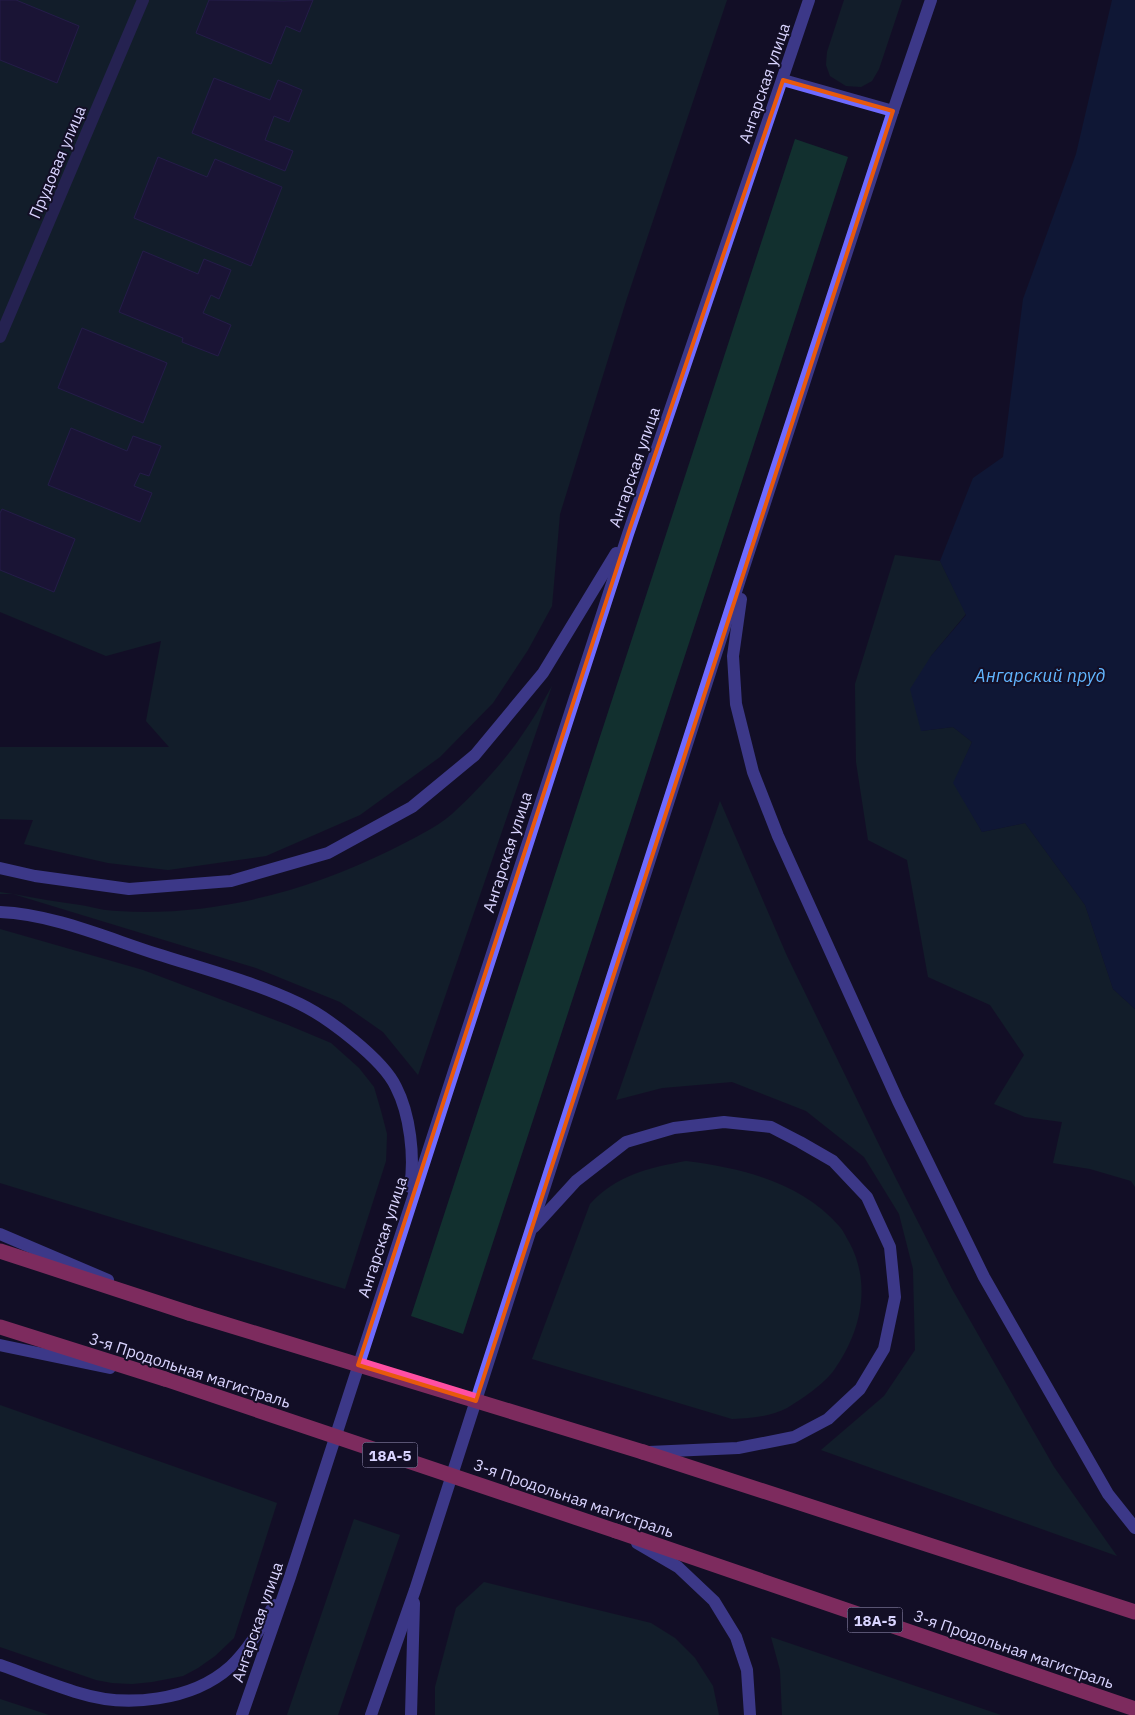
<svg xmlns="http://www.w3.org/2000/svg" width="1135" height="1715" viewBox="0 0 1135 1715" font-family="'IBM Plex Sans',sans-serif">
<rect width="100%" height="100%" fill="#130f26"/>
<!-- green -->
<g fill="#12302f">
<path d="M0,0H727L627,298L560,514L552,606L528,650L493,703L440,757L360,815L266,856L168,870L108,863L24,844L33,820L0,819V747H169L146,721L161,641L106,656L0,612Z"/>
<path d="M844,0H902L879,69L872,81L861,87L846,86L830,76L826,65L827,52Z"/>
<path d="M795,139L848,157L463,1334L411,1316Z"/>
<path d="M895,555L940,561L966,614L931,656L921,731L953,727L972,742L954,783L982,832L1025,823L1085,905L1113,989L1135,1009V1187L1131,1181L1090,1169L1053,1163L1062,1122L1025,1117L994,1104L1024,1055L990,1005L928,977L907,860L868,840L856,762L855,684Z"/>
<path d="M552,686L418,1075L383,1032L340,1002L256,968L13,894H0V892L13,894C35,898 57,902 80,905C92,907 105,911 117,911C212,917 306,892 391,850C410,840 436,828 452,814C474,794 504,762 520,738C532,721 542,704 552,686Z"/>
<path d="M720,801L787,956L884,1155L952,1289L1054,1467L1117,1556L821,1450L884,1396L915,1350L913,1269L899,1214L864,1157L806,1111L732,1082L662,1088L616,1100Z"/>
<path d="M0,929L143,970L288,1025L331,1043L359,1068L374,1087L381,1111L387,1134L386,1161L345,1289L0,1183Z"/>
<path d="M686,1161C741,1168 801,1182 839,1226C843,1230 846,1237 849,1242C872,1284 861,1332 834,1370C824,1384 802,1399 787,1408C770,1417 751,1418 732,1419L532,1359L590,1204C617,1175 648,1168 686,1161Z"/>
<path d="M0,1405L277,1503L234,1638L215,1656L198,1668L183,1676L152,1682L132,1684L112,1683L96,1680L0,1647Z"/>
<path d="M354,1519L400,1535L338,1715H287Z"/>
<path d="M484,1582L651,1623L675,1638L695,1658L713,1686L719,1715H435V1687L456,1608Z"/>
<path d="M771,1637L1001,1715H782L780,1670Z"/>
<path d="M0,1699L49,1715H0Z"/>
</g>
<!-- water -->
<path fill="#0c2248" d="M1112,0H1135V1009L1113,989L1085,905L1025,823L982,832L953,783L972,742L953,727L921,731L910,689L931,656L966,615L940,561L973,478L1003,457L1023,299L1076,154Z"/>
<!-- building -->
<g fill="#241b47" stroke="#3b2d73">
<path d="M0,0H16L79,26L57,83L0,60Z"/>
<path d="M209,0L284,1L313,0L300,32L286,26L271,64L196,33Z"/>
<path d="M214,78L270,100L278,80L302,90L289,122L274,116L265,140L293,151L285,171L192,133Z"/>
<path d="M158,157L207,177L215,159L282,187L251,266L134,218Z"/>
<path d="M143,251L198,274L204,259L231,270L219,299L211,295L203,313L231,325L218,356L182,342L183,338L119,312Z"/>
<path d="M82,328L167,363L143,423L58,388Z"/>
<path d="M71,428L127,451L133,436L161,446L149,476L140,473L134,486L152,493L140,522L48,485Z"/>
<path d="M2,509L75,539L54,592L0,570V513Z"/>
</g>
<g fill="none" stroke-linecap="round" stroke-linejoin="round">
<!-- street -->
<path stroke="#3d3a85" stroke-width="12" d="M0,337L143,0"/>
<!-- secondary -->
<g stroke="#6f6bff" stroke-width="12">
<path d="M783,80L893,111"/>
<path d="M741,599L733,656L736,704L753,772L778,836L898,1101L984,1277L1108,1494L1135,1528"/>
<path d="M0,868L35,876L129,889L231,881L328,853L412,807L475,755L543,673L616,553"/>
<path d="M0,912C52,914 107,938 157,954C204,969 254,982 300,1004C327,1017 383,1059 396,1087C410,1114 415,1157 410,1187"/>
<path d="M534,1227L576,1181L626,1142L674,1128L724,1122L771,1127L800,1142L833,1161L867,1197L890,1247L895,1297L884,1349L860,1389L828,1419L794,1437L738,1448L649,1452"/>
<path d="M0,1234L108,1280"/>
<path d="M0,1345L110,1368"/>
<path d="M637,1543L678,1567L714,1601L736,1637L747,1670L750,1715"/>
<path d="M0,1665C26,1674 52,1685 79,1693C126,1708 192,1701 230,1667C249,1649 261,1627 274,1605"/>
<path d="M242,1715L290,1577L628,534L809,0"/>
<path d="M371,1715L415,1590L744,567L893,111L931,0"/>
<path d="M411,1715L414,1603"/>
</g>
<!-- highway -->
<g stroke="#ff4fa3" stroke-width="15">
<path d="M0,1251L189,1313"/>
<path d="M0,1327L165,1379"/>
<path d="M643,1452L1135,1612"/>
<path d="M616,1531L1135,1709"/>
</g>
<!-- highway-bridge -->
<g stroke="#ff4fa3" stroke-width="15">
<path d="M189,1313L643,1452"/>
<path d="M165,1379L616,1531"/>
</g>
</g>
<!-- marked area -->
<path d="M0 0H1135V1715H0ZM783,80L893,111L476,1401L358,1365L628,534Z" fill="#130f26" fill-opacity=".55" fill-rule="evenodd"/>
<path fill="none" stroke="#e8590c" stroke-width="4" stroke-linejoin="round" d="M783,80L893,111L476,1401L358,1365L628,534Z"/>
<g text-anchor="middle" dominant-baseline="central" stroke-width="4" stroke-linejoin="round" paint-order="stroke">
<!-- shield labels -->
<g fill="#130f26" stroke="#9e99be" stroke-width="1">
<rect x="362.5" y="1442.5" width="55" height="25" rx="4"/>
<rect x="847.5" y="1607.5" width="55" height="25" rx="4"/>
</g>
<g font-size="15" font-weight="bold" fill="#d9d4ff">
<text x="390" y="1455">18А-5</text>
<text x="875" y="1620">18А-5</text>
</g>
<!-- street labels -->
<g font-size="16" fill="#d9d4ff" stroke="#130f26">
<text transform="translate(764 83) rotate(-71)">Ангарская улица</text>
<text transform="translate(57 162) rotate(-67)">Прудовая улица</text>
<text transform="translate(634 467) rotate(-71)">Ангарская улица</text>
<text transform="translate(507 852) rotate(-72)">Ангарская улица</text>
<text transform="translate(382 1237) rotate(-72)">Ангарская улица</text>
<text transform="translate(190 1370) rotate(18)">3-я Продольная магистраль</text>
<text transform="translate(574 1498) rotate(19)">3-я Продольная магистраль</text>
<text transform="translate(257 1622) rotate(-71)">Ангарская улица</text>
<text transform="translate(1014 1649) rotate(19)">3-я Продольная магистраль</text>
</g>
<!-- water labels -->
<g font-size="18" font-style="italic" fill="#62b6ff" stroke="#130f26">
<text x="1040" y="675">Ангарский пруд</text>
</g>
</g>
</svg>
